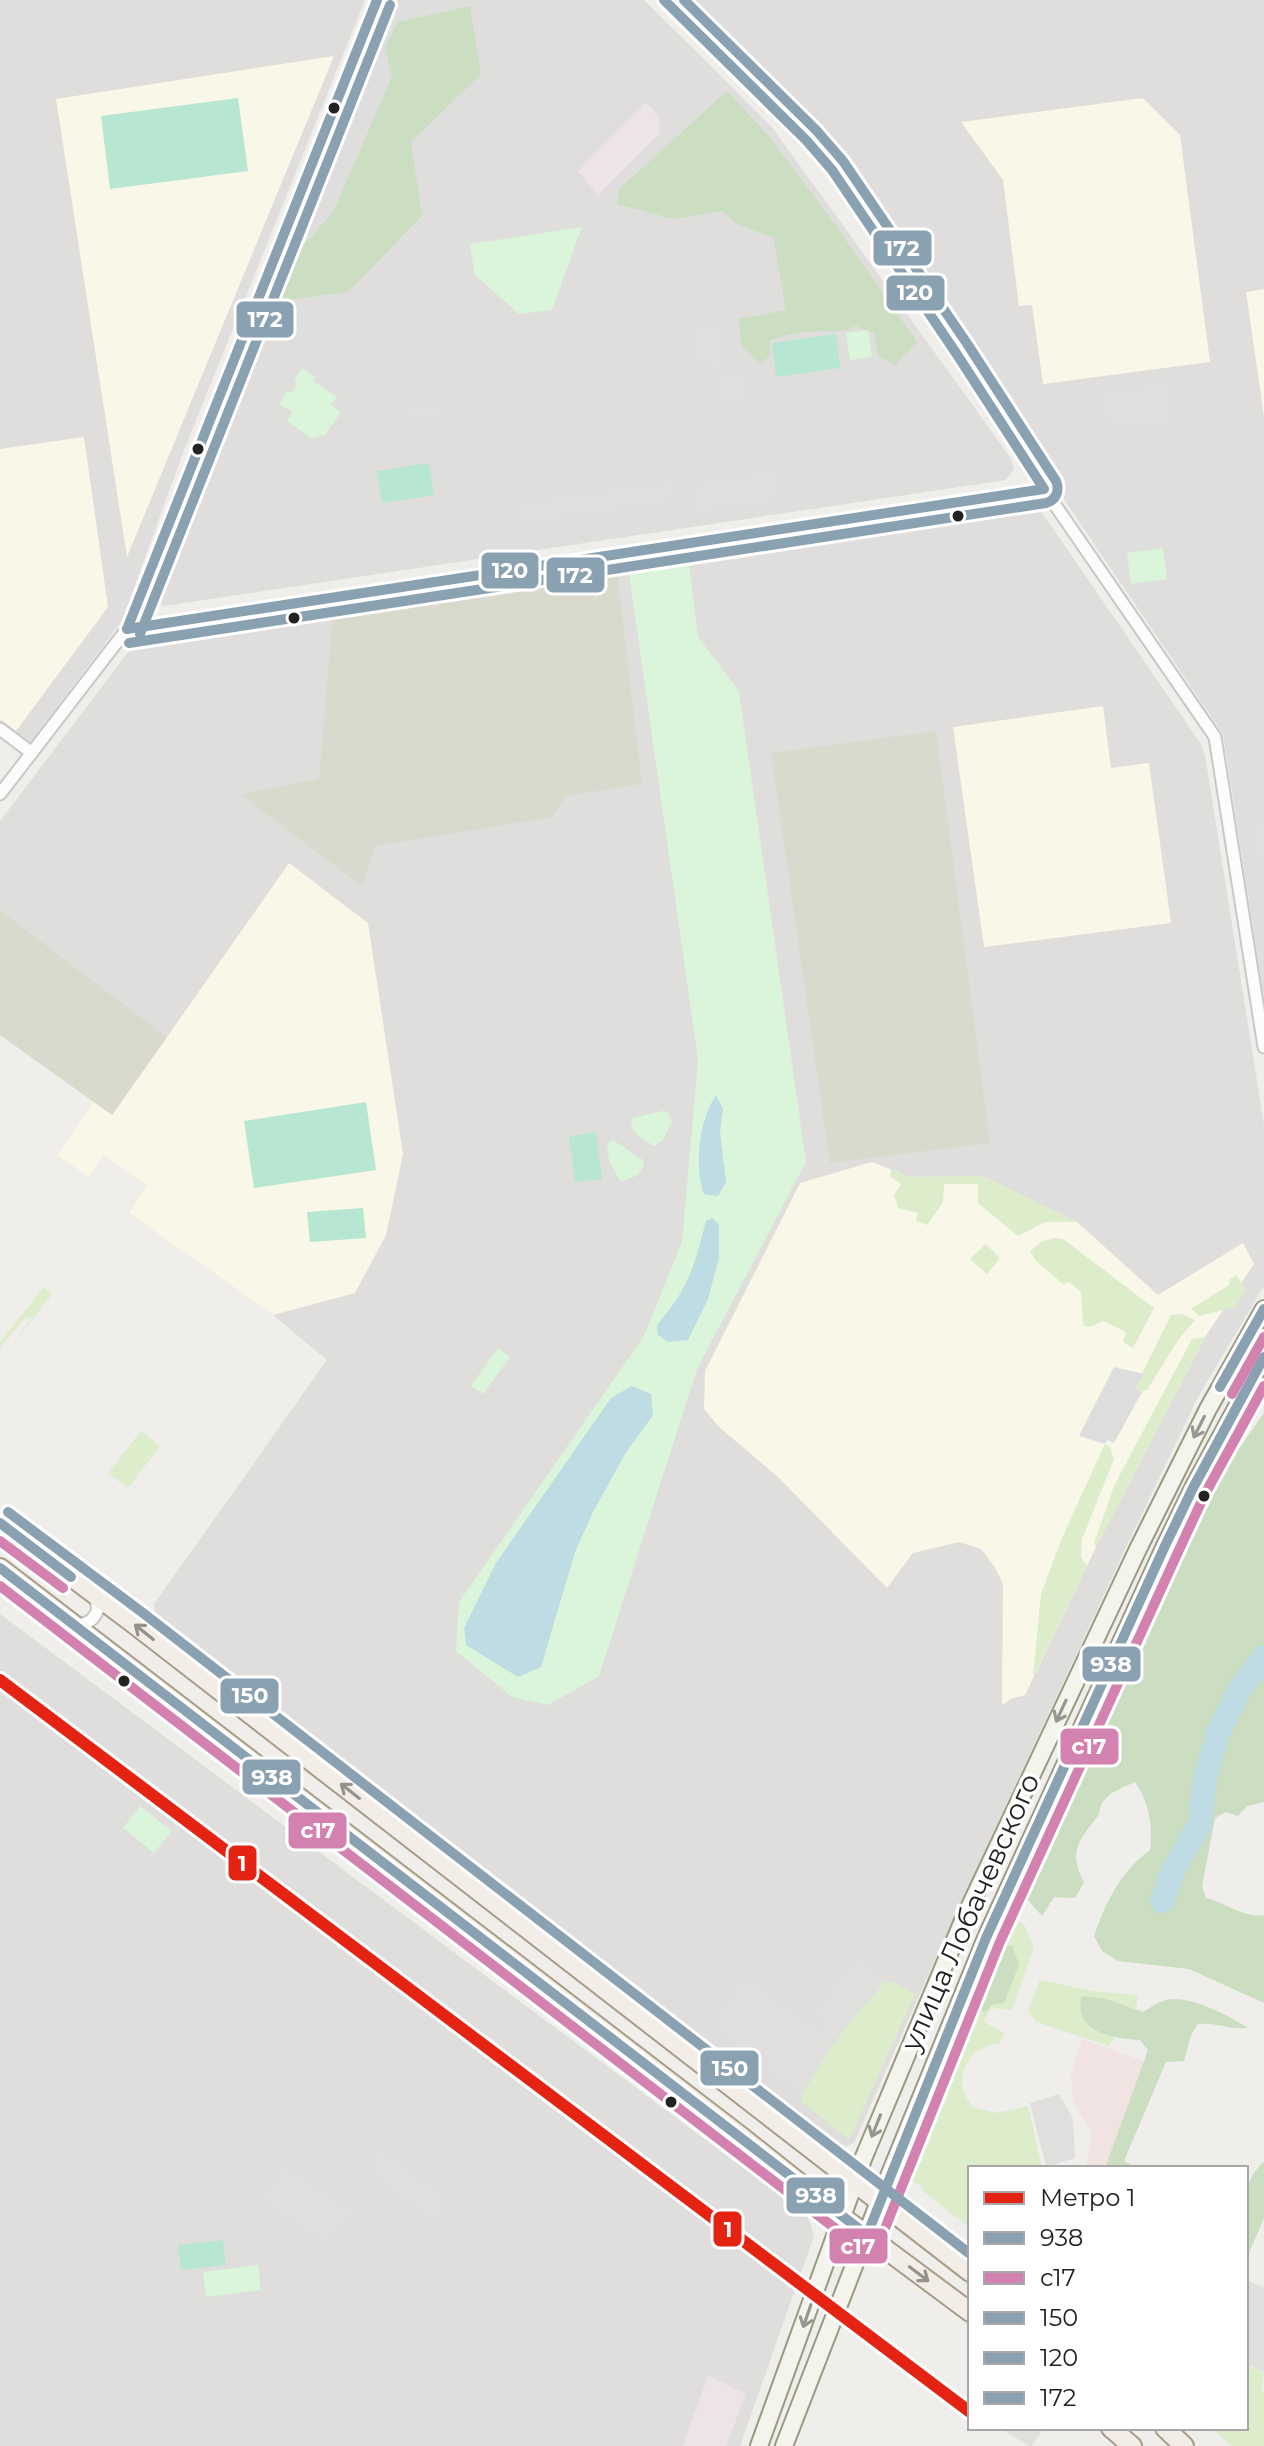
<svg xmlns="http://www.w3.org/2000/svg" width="1264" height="2446" viewBox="0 0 1264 2446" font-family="Montserrat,sans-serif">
<rect width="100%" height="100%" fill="#f0eeeb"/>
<!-- residential -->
<g fill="#dfdedc">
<path d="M0,0H365L183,453L122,621L31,742L21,741L0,725Z"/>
<path d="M389,0H644L772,127L1010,457L1014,469L1006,480L164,606L159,604V600Z"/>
<path d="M677,0H1264V998L1223,734L847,179L806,129L743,69Z"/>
<path d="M1028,505L1041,511L1201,744L1205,755L1264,1125V1286L1198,1397L1129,1541L953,1919L854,2143L840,2149L156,1622L154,1604L327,1360L273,1315L129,1213L147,1186L104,1155L88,1177L57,1155L94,1102L113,1114L167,1037L0,910V821L132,647L143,640Z"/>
<path d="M0,1614L808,2216L814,2236L740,2446H0Z"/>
</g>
<!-- commercial -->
<path fill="#f1e3e1" d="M1082,2039L1144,2061L1105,2168H1086L1092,2131L1078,2111L1073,2099L1071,2073Z"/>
<!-- industrial -->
<g fill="#ede4e9">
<path d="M646,103L659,116V134L598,195L578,171Z"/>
<path d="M708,2375L746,2394L726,2446H683Z"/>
</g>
<!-- education -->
<g fill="#f8f7e8">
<path d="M334,56L127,557L56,99Z"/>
<path d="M1143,98L1180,135L1210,362L1043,384L1032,305L1019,306L1003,180L961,122Z"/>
<path d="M1264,289V416L1246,292Z"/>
<path d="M84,437L108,607L16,731L0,719V449Z"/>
<path d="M1103,706L1111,768L1149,763L1171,923L984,947L953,727Z"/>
<path d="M289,863L368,923L403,1154L386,1235L355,1293L273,1315L129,1213L147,1186L104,1155L88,1177L57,1155L94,1102L113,1114Z"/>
<path d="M872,1162L910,1177L982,1176L1077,1222L1158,1295L1243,1243L1254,1264L1205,1337L1096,1547L1025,1695L1011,1699L1002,1705L1003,1584L994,1566L981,1549L959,1542L913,1553L887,1588L777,1476L719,1427L704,1409L705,1371L800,1183Z"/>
</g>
<!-- construction -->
<g fill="#d9d9cd">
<path d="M617,572L642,784L566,796L552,817L375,846L362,886L240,794L319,779L333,617Z"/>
<path d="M936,731L990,1143L830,1163L771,753Z"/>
<path d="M0,910L167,1037L112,1115L0,1035Z"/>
</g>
<!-- grass -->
<g fill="#ddeccb">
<path d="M891,1169L910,1177L982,1176L1077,1222H1045L1018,1236L978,1203V1184H944L943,1202L927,1225L916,1221L918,1213L898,1208L894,1195L901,1184L890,1176Z"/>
<path d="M1054,1238L1063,1239L1154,1308L1133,1348L1123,1342L1126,1332L1103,1321C1095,1323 1092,1330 1083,1325L1081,1292L1069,1282L1063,1284L1036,1261L1030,1251L1041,1242Z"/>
<path d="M986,1244L1000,1258L987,1274L970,1259Z"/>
<path d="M1236,1275L1246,1290L1235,1307L1199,1316L1191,1309L1229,1285L1230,1279Z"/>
<path d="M44,1287L52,1294L0,1361L33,1316L23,1320L0,1348V1342Z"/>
<path d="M1182,1314L1195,1320L1178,1340L1147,1390L1142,1392L1135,1388L1171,1315Z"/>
<path d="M1205,1337L1096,1547L1094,1543L1115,1484L1192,1339Z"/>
<path d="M141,1431L160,1446L128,1488L108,1473Z"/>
<path d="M1105,1444L1110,1447L1114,1459L1082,1539L1081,1557L1087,1566L1033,1677L1041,1594L1062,1538Z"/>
<path d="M0,1543L66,1594V1597L63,1598L0,1550Z"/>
<path d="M1010,1915L1025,1926L1034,1948L1012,2010L991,2008L984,2022L1004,2033L999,2044C977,2045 958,2064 963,2089C964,2094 969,2101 972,2107L996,2113L1028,2106L1042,2168H970V2228L924,2192L922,2186L903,2177L941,2072L1001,1919Z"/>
<path d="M1040,1980L1093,1991L1138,1995L1136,2009L1107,1999L1090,2028L1116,2036L1109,2046L1036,2022L1028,2010Z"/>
<path d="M891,1981L915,1994L849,2140L795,2096L877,1985Z"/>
<path d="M1246,2365L1264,2373L1261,2390L1264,2392V2446H1232L1211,2428H1246Z"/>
</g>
<!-- forest -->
<g fill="#cbdec1">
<path d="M470,6L481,74L411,142L422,216L348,292L282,301L285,285L300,249L333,212L392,77L385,47L398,22Z"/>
<path d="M727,91L773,141L834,223L917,342L895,365L879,356L874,333L856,326C844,332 839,331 826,331C806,331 786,334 769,341L771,356L760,363L742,346L738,319L786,310L773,237L737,224L722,211L673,219L617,204L619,189Z"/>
<path d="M1264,1413V1802L1247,1806L1238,1816L1226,1812L1215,1818L1202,1886L1206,1898C1225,1902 1245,1919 1264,1915V2003L1189,1969L1118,1961L1102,1951L1094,1936C1106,1902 1120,1872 1150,1850C1153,1826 1149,1802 1135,1782C1124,1787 1109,1792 1103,1802C1099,1808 1100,1815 1095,1820C1077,1842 1069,1854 1084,1882L1075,1898L1054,1897L1042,1916L1027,1899L1034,1865L1116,1679L1210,1490Z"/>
<path d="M1012,1945L1019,1965L1004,2003L991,2005L986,2012L973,2009L974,1997L994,1948Z"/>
<path d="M1082,1996L1107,1999L1143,2012C1150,2008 1158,2002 1166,2000C1188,1994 1230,2016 1248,2028C1231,2030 1216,2022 1198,2024L1191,2035L1184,2061L1166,2062L1124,2161L1138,2168H1105L1148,2050L1140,2040C1113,2039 1072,2031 1082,1996Z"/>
<path d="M1264,2162V2218L1246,2260C1246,2228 1236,2184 1264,2162Z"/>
</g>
<!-- park -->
<g fill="#daf5da">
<path d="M582,227L552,310L519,314L475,275L470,244Z"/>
<path d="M868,330L872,357L850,360L846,333Z"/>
<path d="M302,368L315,377L313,381L337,397L331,405L341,412L325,435L311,438L287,421L292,412L279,404L287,391L291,393L297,384L294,381Z"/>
<path d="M1163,548L1167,579L1131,584L1127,553Z"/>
<path d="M689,563L698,637L739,691L806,1162L697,1369L599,1676L548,1705L512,1697L456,1651L459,1602L644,1336L682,1242L698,1060L629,573Z"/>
<path d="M663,1111L668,1112L672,1121L663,1140L654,1146C643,1139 628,1132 632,1118Z"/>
<path d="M613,1140L643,1160L644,1164C640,1176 633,1178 621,1181C613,1169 605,1158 608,1143Z"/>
<path d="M498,1348L510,1357L483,1394L471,1386Z"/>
<path d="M140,1806L172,1831L154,1853L123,1828Z"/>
<path d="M258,2265L261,2290L206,2297L203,2272Z"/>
</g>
<!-- pitch -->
<g fill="#b7e6d2">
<path d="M238,98L248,171L110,189L101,116Z"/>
<path d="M836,334L840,368L776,377L772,343Z"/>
<path d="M429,463L434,495L382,503L377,471Z"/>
<path d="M366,1102L376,1170L254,1188L244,1121Z"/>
<path d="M596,1132L602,1179L575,1182L569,1136Z"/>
<path d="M363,1208L366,1238L310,1242L307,1212Z"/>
<path d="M223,2240L226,2265L181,2270L178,2245Z"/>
</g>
<!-- parking -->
<g fill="#e0dfde">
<path d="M719,322L727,371L745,369L750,403L718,408L711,366L697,368L690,327Z"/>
<path d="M1168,380L1175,423L1106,434L1099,391Z"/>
<path d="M441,400L444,418L405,424L402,406Z"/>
<path d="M777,468L782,502L695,515L690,482Z"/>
<path d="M676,478L680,502L517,527L513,502Z"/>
<path d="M1264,816V858L1256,860L1250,818Z"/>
<path d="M858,1953L887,1980L835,2038L800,2100L708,2023L744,1972L825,2031L808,2014Z"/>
<path d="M1059,2094L1073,2119L1075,2158L1046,2167L1030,2103Z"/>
<path d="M370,2138L453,2199L435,2228L375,2183Z"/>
<path d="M283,2161L356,2210L329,2250L256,2200Z"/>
<path d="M1246,2280L1264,2288V2372L1246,2364Z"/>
<path d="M1000,2428H1044L1032,2446H1029Z"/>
</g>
<!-- water -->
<g fill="#bfdbe3">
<path d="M716,1095L723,1109L720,1132L726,1182L718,1196L704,1194C694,1164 699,1121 716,1095Z"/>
<path d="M712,1218L719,1225V1258L708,1299L688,1340L667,1342L658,1335L657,1325C689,1288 694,1267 706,1221Z"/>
<path d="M632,1386L651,1394L653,1415L625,1454L593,1512L575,1552L541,1667L518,1677L466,1645L464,1628L496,1563L611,1398Z"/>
</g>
<!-- pier -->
<path fill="#dedddd" d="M1114,1367L1144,1374L1135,1388L1142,1392L1114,1443L1107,1440L1105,1444L1079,1436Z"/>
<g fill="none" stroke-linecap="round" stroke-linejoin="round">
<!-- river -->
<path stroke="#bfdbe3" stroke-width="24" d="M1162,1901L1173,1871L1200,1823L1205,1778L1218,1733L1239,1690L1264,1657"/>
<defs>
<g id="street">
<path d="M664,0L806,140L832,170L956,353L1044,489L1215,737L1264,1047"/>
<path d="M127,629L1044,489"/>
<path d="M0,729L32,753"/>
<path d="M0,794L127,629L377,0"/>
<path d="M72,1623C85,1627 94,1621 98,1609L95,1597"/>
</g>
<g id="secondary">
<path d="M759,2446L863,2159L962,1923L1138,1549L1208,1409L1264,1309"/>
<path d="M784,2446L889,2176L986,1938L1165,1546L1193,1488L1264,1357"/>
</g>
<g id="primary">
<path d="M0,1523L134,1624L970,2272"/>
<path d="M0,1568L743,2138L841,2216L970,2312"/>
<path d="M1111,2428L1132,2446"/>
<path d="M1165,2428L1184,2446"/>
</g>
</defs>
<!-- street casing -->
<use href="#street" stroke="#c9c8c7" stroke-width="15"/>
<!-- secondary casing -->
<use href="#secondary" stroke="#999a82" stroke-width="20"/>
<!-- primary casing -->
<use href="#primary" stroke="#a79c86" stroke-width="22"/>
<!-- street -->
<use href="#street" stroke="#fdfcfc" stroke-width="11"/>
<!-- secondary -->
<use href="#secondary" stroke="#f4f4ed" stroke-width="16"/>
<!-- primary -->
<use href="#primary" stroke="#f3ede7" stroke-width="18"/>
<defs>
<g id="bus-1">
<path d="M1220,1387L1264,1309"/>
<path d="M0,1523L71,1577"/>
<path d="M0,1568L867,2235L986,1938L1165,1546L1193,1488L1264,1357"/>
</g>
<g id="bus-2">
<path d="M1232,1394L1264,1337"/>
<path d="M0,1541L63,1588"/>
<path d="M0,1586L858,2246L869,2249L880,2241L999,1944L1178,1552L1205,1494L1264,1386"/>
</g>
<path id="bus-3" d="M8,1512L143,1613L970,2254"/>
<g id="bus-4">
<path d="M127,629L1044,489L956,353L832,170L806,140L664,0"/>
<path d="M127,629L377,0"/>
</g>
<g id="bus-5">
<path d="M140,634L390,5"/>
<path d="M129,643L1046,503C1056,500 1060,491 1056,481L968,345L843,161L816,130L684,0"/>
</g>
</defs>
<!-- bus-1 casing -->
<use href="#bus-1" stroke="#fff" stroke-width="16"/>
<!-- bus-2 casing -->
<use href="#bus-2" stroke="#fff" stroke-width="16"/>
<!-- bus-3 casing -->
<use href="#bus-3" stroke="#fff" stroke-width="16"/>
<!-- bus-4 casing -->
<use href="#bus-4" stroke="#fff" stroke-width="16"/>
<!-- bus-5 casing -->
<use href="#bus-5" stroke="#fff" stroke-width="16"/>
<!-- bus-1 -->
<use href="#bus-1" stroke="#8aa1b2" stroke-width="10"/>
<!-- bus-2 -->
<use href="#bus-2" stroke="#d382af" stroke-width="10"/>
<!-- bus-3 -->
<use href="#bus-3" stroke="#8aa1b2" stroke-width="10"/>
<!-- bus-4 -->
<use href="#bus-4" stroke="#8aa1b2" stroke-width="10"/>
<!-- bus-5 -->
<use href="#bus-5" stroke="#8aa1b2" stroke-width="10"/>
<defs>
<path id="metro-1" d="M0,1680L970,2412"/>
</defs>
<!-- metro-1 casing -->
<use href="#metro-1" stroke="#fff" stroke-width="18"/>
<!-- metro-1 -->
<use href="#metro-1" stroke="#e42313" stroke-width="12"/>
</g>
<!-- one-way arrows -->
<defs><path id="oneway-shaft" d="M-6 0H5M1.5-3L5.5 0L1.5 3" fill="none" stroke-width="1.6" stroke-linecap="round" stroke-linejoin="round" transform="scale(2)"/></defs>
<g stroke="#969692">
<use href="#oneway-shaft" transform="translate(1199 1427) rotate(117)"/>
<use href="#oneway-shaft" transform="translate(1061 1711) rotate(115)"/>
<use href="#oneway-shaft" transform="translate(876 2126) rotate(112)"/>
<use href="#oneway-shaft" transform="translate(807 2316) rotate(109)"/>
</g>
<g stroke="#95928e">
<use href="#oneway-shaft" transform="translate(144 1632) rotate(-141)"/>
<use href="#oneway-shaft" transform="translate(350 1791) rotate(-142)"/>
<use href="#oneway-shaft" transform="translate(919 2274) rotate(37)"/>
</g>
<!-- markers -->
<g fill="#222" stroke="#fff" stroke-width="3">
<circle cx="334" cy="108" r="7"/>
<circle cx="198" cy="449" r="7"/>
<circle cx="958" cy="516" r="7"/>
<circle cx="294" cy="618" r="7"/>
<circle cx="1204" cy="1496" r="7"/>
<circle cx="124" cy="1681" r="7"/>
<circle cx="671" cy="2102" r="7"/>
</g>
<g text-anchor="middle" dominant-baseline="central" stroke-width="7" stroke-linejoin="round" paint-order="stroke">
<!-- street labels -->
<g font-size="28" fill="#222" stroke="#fff">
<text transform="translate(970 1912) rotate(-66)">улица Лобачевского</text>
</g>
</g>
<g stroke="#fff" stroke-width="3">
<rect x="872" y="229" width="61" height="38" rx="8" fill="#8aa1b2"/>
<rect x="885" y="274" width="61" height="38" rx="8" fill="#8aa1b2"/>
<rect x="235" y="300" width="60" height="39" rx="8" fill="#8aa1b2"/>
<rect x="480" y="551" width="60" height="39" rx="8" fill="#8aa1b2"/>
<rect x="545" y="556" width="61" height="38" rx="8" fill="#8aa1b2"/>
<rect x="1081" y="1645" width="61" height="38" rx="8" fill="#8aa1b2"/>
<rect x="219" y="1677" width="61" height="38" rx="8" fill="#8aa1b2"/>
<rect x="1059" y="1727" width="61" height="39" rx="8" fill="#d382af"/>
<rect x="241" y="1758" width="61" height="38" rx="8" fill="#8aa1b2"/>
<rect x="287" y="1811" width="61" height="39" rx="8" fill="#d382af"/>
<rect x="227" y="1844" width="31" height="38" rx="8" fill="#e42313"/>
<rect x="699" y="2049" width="61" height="38" rx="8" fill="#8aa1b2"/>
<rect x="785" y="2176" width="61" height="39" rx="8" fill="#8aa1b2"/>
<rect x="712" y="2210" width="31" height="38" rx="8" fill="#e42313"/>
<rect x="828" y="2227" width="61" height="38" rx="8" fill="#d382af"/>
</g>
<g font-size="22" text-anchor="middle" font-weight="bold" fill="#fff">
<text x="902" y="256">172</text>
<text x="915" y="300">120</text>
<text x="265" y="327">172</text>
<text x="510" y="578">120</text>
<text x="575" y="583">172</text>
<text x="1111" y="1672">938</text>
<text x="250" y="1703">150</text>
<text x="1089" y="1754">с17</text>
<text x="272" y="1785">938</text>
<text x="318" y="1838">с17</text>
<text x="242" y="1871">1</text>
<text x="730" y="2076">150</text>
<text x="816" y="2203">938</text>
<text x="728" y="2237">1</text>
<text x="858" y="2254">с17</text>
</g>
<!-- legend -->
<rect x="968" y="2166" width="280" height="264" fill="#ffffff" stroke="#a7a7a7" stroke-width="2"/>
<rect x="984" y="2192" width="40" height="12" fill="#e42313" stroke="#a7a7a7" stroke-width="2"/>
<text x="1040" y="2206" font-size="24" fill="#222222">Метро 1</text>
<rect x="984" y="2232" width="40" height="12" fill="#8aa1b2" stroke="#a7a7a7" stroke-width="2"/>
<text x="1040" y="2246" font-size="24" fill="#222222">938</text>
<rect x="984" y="2272" width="40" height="12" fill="#d382af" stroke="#a7a7a7" stroke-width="2"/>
<text x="1040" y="2286" font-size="24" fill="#222222">с17</text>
<rect x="984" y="2312" width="40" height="12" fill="#8aa1b2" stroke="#a7a7a7" stroke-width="2"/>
<text x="1040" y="2326" font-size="24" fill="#222222">150</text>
<rect x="984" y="2352" width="40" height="12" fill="#8aa1b2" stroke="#a7a7a7" stroke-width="2"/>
<text x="1040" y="2366" font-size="24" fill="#222222">120</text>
<rect x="984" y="2392" width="40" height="12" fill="#8aa1b2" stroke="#a7a7a7" stroke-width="2"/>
<text x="1040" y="2406" font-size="24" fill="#222222">172</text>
</svg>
